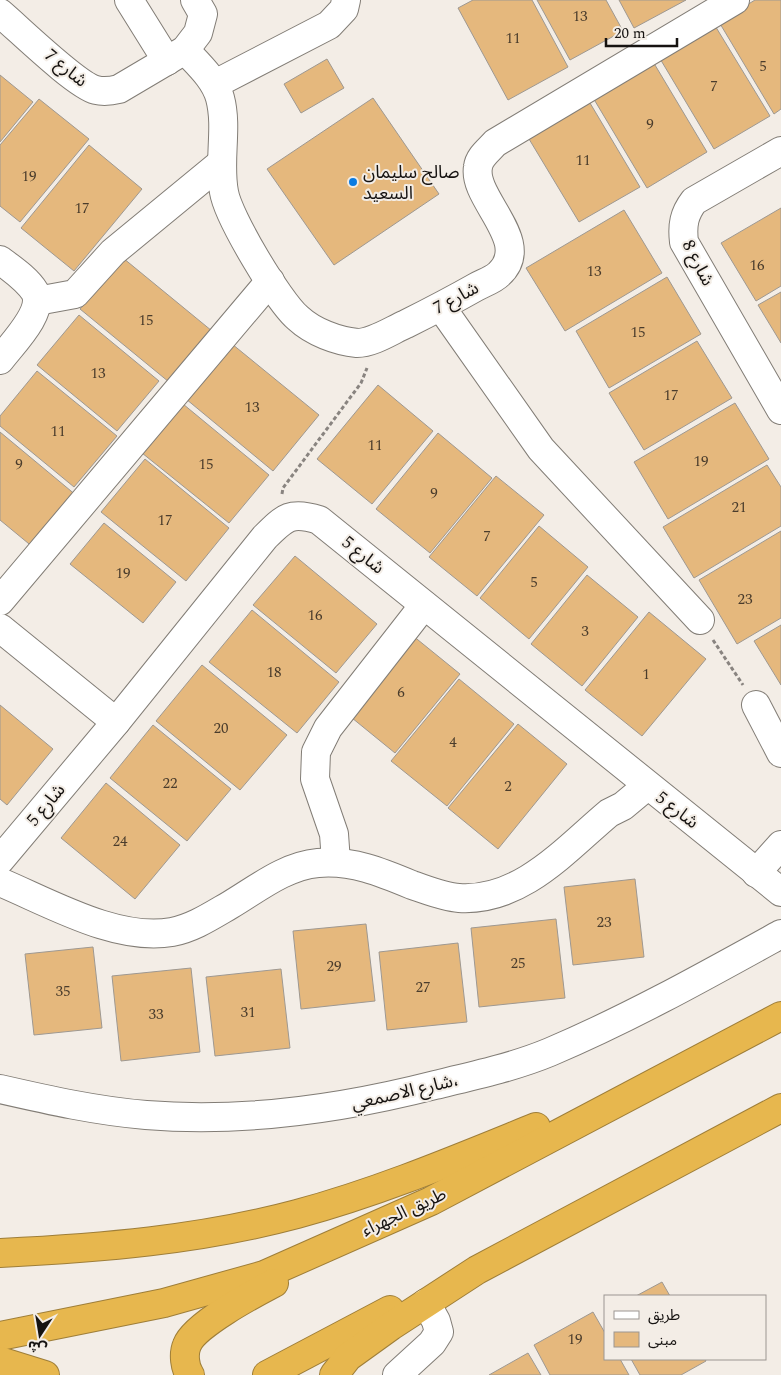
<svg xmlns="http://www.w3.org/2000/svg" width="781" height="1375" viewBox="0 0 781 1375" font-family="Spectral,'Noto Sans Arabic',serif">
<rect width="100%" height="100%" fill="#f3ede6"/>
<!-- building -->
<g fill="#e5b87d" stroke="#9e9891">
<path d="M473,0H532L568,67L508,100L458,8Z"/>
<path d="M537,0H606L623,31L570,60Z"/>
<path d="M619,0H686L634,28Z"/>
<path d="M755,0H781V109L774,114L719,22Z"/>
<path d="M714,24L770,116L714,149L659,57Z"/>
<path d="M327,59L344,88L301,113L284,84Z"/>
<path d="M652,60L707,152L647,188L592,96Z"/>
<path d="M0,75L33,102L0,142Z"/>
<path d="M373,98L439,194L334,265L267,169Z"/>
<path d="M587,98L640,187L579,222L526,134Z"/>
<path d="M39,99L89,139L20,222L0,206V145Z"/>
<path d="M89,145L142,189L74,271L21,228Z"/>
<path d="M781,208V286L756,301L721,243Z"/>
<path d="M624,210L662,273L565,331L526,268Z"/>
<path d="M123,258L212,331L169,382L80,309Z"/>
<path d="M667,277L701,334L609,388L576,331Z"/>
<path d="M781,292V343L758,305Z"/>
<path d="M79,315L159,381L117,431L37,365Z"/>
<path d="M697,341L732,398L644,450L609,393Z"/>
<path d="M232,344L319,415L273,471L186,399Z"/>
<path d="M37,371L117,436L74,487L0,426V416Z"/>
<path d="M378,385L433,431L372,504L317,459Z"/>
<path d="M735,403L769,459L668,519L634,462Z"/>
<path d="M183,404L269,475L229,523L142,453Z"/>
<path d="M0,432L77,496L34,548L0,520Z"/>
<path d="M438,433L492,478L430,553L376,509Z"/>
<path d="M145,459L229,528L186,581L101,512Z"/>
<path d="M767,465L781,487V526L694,578L663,527Z"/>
<path d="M496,476L544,515L477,596L429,557Z"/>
<path d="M104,523L176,582L143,623L70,564Z"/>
<path d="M539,526L588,567L529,639L480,598Z"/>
<path d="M781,531V618L737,644L699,580Z"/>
<path d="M295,556L377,624L336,673L253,605Z"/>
<path d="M587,575L638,617L582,686L531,644Z"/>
<path d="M252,610L339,682L297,733L209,662Z"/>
<path d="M649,612L706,659L642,736L585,690Z"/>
<path d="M781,625V685L754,641Z"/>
<path d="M407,631L460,674L395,753L341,709Z"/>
<path d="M202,665L287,735L240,790L156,721Z"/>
<path d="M459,679L514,724L447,806L391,761Z"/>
<path d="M0,705L53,749L7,805L0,799Z"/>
<path d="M518,724L567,764L498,849L448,808Z"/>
<path d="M153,725L231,789L187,841L110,778Z"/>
<path d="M106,783L180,845L135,899L61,838Z"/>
<path d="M635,879L644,957L573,965L564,887Z"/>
<path d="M556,919L565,998L479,1007L471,928Z"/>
<path d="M366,924L375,1001L301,1009L293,931Z"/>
<path d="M458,943L467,1022L387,1030L379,952Z"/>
<path d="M93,947L102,1028L34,1035L25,954Z"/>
<path d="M191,968L200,1052L121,1061L112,976Z"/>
<path d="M281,969L290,1048L215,1056L206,977Z"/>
<path d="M662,1282L670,1296H636Z"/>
<path d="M593,1312L605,1333V1359H620L629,1375H550L534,1345Z"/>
<path d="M528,1353L541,1375H489Z"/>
<path d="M631,1359H705L706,1361L681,1375H640Z"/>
</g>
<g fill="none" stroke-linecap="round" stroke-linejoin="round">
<defs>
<g id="minor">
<path d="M129,0L167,61"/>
<path d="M0,13C19,29 76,85 96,90C104,92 111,91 119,89L185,50L198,33L203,14L195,0"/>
<path d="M185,50C198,64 215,79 220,98C228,128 218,161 224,192C228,217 279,302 298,318C313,332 337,341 357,343C373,343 392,330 406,324C430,312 453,300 476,287C483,283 493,280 499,274C534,242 472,199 478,167C479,157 489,150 495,143L735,0"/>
<path d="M215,84L329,25L344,9L346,0"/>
<path d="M781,151L694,201C684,214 682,225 684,242L781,410"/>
<path d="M0,260C12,269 27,279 35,292C45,312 11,345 0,360"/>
<path d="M37,301L75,294L113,252L220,164"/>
<path d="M441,307L541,449L700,620"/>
<path d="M0,601L270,281"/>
<path d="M0,628L116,722"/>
<path d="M756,705L781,753"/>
<path d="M0,860L116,722L265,537C285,517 291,511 319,520L781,892"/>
<path d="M336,862L334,834L315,779L316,752L328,728L424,605"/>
<path d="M756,873L781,845"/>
<path d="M0,882C50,903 117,942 172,932C193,928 211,916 230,905C257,889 285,866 318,863C352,860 381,872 412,885C427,890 444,897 459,898C521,902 566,849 609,813L623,806L647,786"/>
<path d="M0,1089C48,1100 97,1111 146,1115C244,1123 341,1109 435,1085C473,1076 514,1067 550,1052C630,1018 705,976 781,934"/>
<path d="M397,1375L432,1343L439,1332L436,1321L426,1303"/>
</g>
<g id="highway">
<path d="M0,1253C100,1248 200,1240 297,1214C379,1192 457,1159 536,1127"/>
<path d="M0,1336L164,1303L264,1275L431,1201L781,1016"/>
<path d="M0,1361L45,1375"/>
<path d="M190,1375C185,1368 183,1354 187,1345C194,1325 255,1293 274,1283"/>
<path d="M267,1375L390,1310"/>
<path d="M334,1375L348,1357L391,1326L477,1270L781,1108"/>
</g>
</defs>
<!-- minor casing -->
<use href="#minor" stroke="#827d76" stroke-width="30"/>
<!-- highway casing -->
<use href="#highway" stroke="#9e7e39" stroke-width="30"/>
<!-- path -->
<g stroke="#898480" stroke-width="3" stroke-dasharray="4 2.5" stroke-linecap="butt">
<path d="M282,494L283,488L361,383L367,368"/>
<path d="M713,640L743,685"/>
</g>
<!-- minor -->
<use href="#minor" stroke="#fff" stroke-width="28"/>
<!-- highway -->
<use href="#highway" stroke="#e7b74e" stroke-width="28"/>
</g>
<!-- markers -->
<circle fill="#097be2" stroke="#f3ede6" stroke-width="2" cx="353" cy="182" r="5"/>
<g text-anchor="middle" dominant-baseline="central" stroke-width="4" stroke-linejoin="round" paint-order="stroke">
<!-- number labels -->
<g font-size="15" fill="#4a3c2c">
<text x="580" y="16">13</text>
<text x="513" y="38">11</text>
<text x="763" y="66">5</text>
<text x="714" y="86">7</text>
<text x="650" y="124">9</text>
<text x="583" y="160">11</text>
<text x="29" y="176">19</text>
<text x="82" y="208">17</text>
<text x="757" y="265">16</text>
<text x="594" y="271">13</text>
<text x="146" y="320">15</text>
<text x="638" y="332">15</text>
<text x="98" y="373">13</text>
<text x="671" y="395">17</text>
<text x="252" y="407">13</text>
<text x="58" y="431">11</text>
<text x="375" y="445">11</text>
<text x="701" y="461">19</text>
<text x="19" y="464">9</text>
<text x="206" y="464">15</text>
<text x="434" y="493">9</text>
<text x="739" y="507">21</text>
<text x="165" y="520">17</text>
<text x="487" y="536">7</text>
<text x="123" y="573">19</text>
<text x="534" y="582">5</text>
<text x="745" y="599">23</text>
<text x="315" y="615">16</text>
<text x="585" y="631">3</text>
<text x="274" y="672">18</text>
<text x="646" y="674">1</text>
<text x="401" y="692">6</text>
<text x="221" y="728">20</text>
<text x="453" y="742">4</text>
<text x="170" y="783">22</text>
<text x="508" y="786">2</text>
<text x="120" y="841">24</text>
<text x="604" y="922">23</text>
<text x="518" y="963">25</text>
<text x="334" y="966">29</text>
<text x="423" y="987">27</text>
<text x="63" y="991">35</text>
<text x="248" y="1012">31</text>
<text x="156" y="1014">33</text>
<text x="575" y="1339">19</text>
</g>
<!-- street labels -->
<g font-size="18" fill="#161311" stroke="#f3ede6">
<text transform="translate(66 68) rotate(39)">شارع 7</text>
<text transform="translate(698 263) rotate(63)">شارع 8</text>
<text transform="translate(456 298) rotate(-28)">شارع 7</text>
<text transform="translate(363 555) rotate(39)">شارع 5</text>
<text transform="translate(46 805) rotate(-50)">شارع 5</text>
<text transform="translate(677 810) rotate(38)">شارع 5</text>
<text transform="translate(405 1092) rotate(-13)">شارع الاصمعي،</text>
<text transform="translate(404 1212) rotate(-25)">طريق الجهراء</text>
</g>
<!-- poi labels -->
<g font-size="18" fill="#161311" stroke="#f3ede6" text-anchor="start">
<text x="363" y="172">صالح سليمان<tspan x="363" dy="21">السعيد</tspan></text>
</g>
</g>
<!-- legend -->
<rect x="604" y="1295" width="162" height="65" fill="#f3ede6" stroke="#9b9691"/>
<rect x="614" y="1311" width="25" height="8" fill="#ffffff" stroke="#9b9691"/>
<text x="648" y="1320" font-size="15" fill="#161311">طريق</text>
<rect x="614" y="1332" width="25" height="15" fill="#e5b87d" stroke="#9b9691"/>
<text x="648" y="1345" font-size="15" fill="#161311">مبنى</text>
<!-- north arrow -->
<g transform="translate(40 1335) rotate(192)" stroke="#f3ede6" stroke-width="4" paint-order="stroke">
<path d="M0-4L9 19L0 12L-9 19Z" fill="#161311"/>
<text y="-8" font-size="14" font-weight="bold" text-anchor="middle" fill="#161311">ش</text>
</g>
<!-- scale -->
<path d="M606 38v8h71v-8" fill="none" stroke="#161311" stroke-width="2.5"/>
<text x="614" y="38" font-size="15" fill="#161311" stroke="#f3ede6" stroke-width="4" paint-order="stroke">20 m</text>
</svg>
